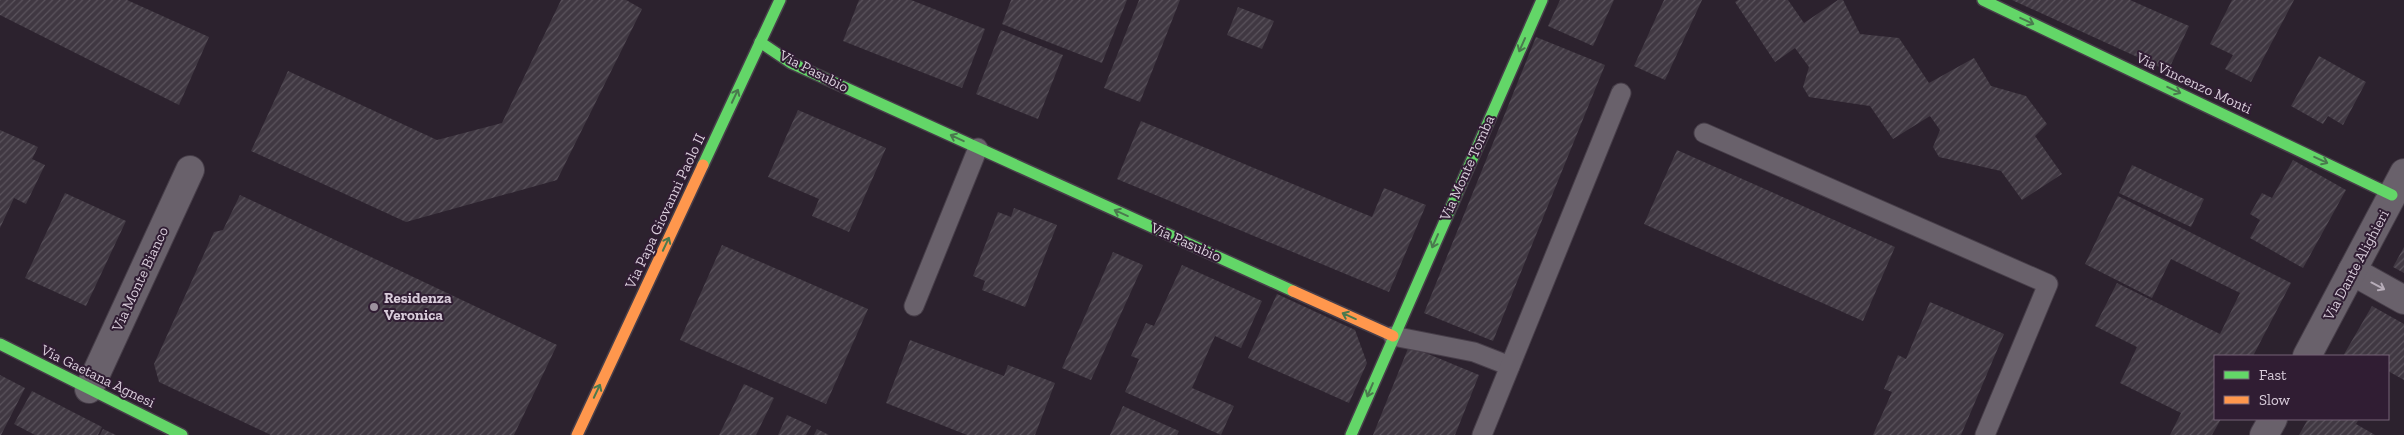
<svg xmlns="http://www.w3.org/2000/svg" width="2404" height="435" viewBox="0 0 2404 435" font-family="'Zilla Slab',serif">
<defs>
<pattern id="building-hatch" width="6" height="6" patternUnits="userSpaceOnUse" patternTransform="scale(1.25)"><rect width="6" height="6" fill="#403842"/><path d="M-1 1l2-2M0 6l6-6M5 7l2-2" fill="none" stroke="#5b545d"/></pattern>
</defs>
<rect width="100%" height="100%" fill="#2c222e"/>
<!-- building -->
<g fill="url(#building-hatch)">
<path d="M0,0H127L209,37L179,105L0,15Z"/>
<path d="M561,0H626L642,9L557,180L406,222L251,151L288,71L437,140L502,123Z"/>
<path d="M859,0H911L985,29L962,88L843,41Z"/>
<path d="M1011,0H1127L1102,63L1002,24Z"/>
<path d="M1139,0H1180L1140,102L1104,88Z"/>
<path d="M1560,0H1614L1593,46L1548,26Z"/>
<path d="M1664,0H1702L1665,80L1634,66Z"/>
<path d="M1738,0H1788L1804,23L1838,0H1843L1860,34L1899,38L1929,83L1974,58L1991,86L2026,96L2047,124L2035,136L2062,174L2022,200L2001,171L1939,157L1933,147L1940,130L1930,116L1893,139L1870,106L1809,97L1803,87L1809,67L1795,48L1775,62L1735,2Z"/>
<path d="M2012,0H2130L2189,26L2168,71Z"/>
<path d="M2232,0H2294L2251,82L2225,69L2233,55L2210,44Z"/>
<path d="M1238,7L1274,21L1262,49L1227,35Z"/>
<path d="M1001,30L1063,55L1038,119L976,94Z"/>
<path d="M1536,37L1605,65L1493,341L1424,313Z"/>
<path d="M2319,56L2366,82L2343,125L2328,116L2323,124L2291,106Z"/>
<path d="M798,110L886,148L849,232L812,216L819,199L768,177Z"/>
<path d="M1141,121L1372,217L1384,188L1426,205L1389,292L1117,179Z"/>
<path d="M0,130L38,147L32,159L45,165L26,204L14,198L0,228Z"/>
<path d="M1677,150L1895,247L1863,321L1644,224Z"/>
<path d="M2293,160L2346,190L2303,268L2250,238L2260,220L2250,214L2262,193L2272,198Z"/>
<path d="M2132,165L2204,199L2191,227L2119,193Z"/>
<path d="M65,193L126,221L86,306L25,278Z"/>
<path d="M240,195L557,345L514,435H271L159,382L154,364L214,232L223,230Z"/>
<path d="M2118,196L2291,283L2253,356H2215V419H2221L2212,435H2170L2181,413L2120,383L2137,347L2095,326L2117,283L2220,334L2240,293L2171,259L2152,298L2085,264Z"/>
<path d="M1014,208L1057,225L1025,307L982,290L985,281L973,276L998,212L1011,217Z"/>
<path d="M722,245L868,309L826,404L680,340Z"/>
<path d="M2404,247V273L2393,267Z"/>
<path d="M1113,252L1143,265L1091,380L1062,368Z"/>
<path d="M1182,265L1262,301L1241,348L1215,336L1192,388L1234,406L1221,435L1125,392L1139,359L1131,356L1146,323L1154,326Z"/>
<path d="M1277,294L1355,330L1367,363L1349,403L1248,358Z"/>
<path d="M1930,302L2004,334L1961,435H1873L1892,392L1884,389L1898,355L1906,359Z"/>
<path d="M2372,306L2404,324V380L2388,371V356H2343Z"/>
<path d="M910,340L1004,376L1008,365L1055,383L1035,435H967L886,403Z"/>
<path d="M1409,346L1479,375L1455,435H1373Z"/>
<path d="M0,375L25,388L1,435H0Z"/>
<path d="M744,384L774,398L756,435H719Z"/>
<path d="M32,391L102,427L98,435H35L14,424Z"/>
<path d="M1123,406L1179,431L1177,435H1110Z"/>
<path d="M787,415L811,426L806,435H778Z"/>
<path d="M2308,419H2359L2356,424L2375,435H2299Z"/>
<path d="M103,429L116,435H100Z"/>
<path d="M817,429L829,435H814Z"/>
</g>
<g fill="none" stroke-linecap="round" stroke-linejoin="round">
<defs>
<g id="lane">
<path d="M1704,133L2048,284L1985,435"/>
<path d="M914,306L978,148"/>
<path d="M1393,336L1474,352L1510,366"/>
<path d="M1482,435L1621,93"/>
</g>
<g id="street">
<path d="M2352,271L2404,300"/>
<path d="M2307,356L2404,173"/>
<path d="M89,389L190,170"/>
<path d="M2264,435L2273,419"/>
</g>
<g id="fast">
<path d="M1983,0L2392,195"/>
<path d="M760,42L791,63L1293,291"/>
<path d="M703,165L780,0"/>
<path d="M0,344L182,435"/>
<path d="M1351,435L1542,0"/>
</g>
<g id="slow">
<path d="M1293,291L1393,336"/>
<path d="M577,435L703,165"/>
</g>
</defs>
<!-- lane casing -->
<use href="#lane" stroke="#473e49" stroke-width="21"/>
<!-- street casing -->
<use href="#street" stroke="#473e49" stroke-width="30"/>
<!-- fast casing -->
<use href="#fast" stroke="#473e49" stroke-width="14"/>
<!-- slow casing -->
<use href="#slow" stroke="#473e49" stroke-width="14"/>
<!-- lane -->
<use href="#lane" stroke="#69616b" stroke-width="19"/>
<!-- street -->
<use href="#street" stroke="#69616b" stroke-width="28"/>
<!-- fast -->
<use href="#fast" stroke="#63d668" stroke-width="11"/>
<!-- slow -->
<use href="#slow" stroke="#ff974d" stroke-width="11"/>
</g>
<!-- one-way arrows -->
<defs><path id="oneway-shaft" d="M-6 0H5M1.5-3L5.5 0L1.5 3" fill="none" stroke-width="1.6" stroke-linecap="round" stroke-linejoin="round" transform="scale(1.25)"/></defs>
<g stroke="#4a7a4e">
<use href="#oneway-shaft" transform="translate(2027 21) rotate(25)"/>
<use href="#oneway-shaft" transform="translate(1522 45) rotate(114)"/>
<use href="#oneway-shaft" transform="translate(2174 90) rotate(25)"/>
<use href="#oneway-shaft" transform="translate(735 96) rotate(-65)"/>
<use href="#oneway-shaft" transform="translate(957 138) rotate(-155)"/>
<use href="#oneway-shaft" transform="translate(2321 160) rotate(25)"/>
<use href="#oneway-shaft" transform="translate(1121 213) rotate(-156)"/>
<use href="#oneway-shaft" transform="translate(1435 241) rotate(114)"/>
<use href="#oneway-shaft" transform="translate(666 244) rotate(-65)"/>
<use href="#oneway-shaft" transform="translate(1349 316) rotate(-156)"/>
<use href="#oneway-shaft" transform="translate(1370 390) rotate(113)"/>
<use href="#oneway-shaft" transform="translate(597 391) rotate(-65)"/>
</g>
<use stroke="#b7adb9" href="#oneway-shaft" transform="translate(2378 286) rotate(28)"/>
<!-- markers -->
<circle fill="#9c919e" stroke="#301d33" stroke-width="2" cx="374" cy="307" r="5"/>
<g text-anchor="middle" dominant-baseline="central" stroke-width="4" stroke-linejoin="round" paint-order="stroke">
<!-- street labels -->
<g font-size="15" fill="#d9cddb" stroke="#301d33">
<text transform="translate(814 71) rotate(27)">Via Pasubio</text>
<text transform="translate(2194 83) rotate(25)">Via Vincenzo Monti</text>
<text transform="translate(1467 168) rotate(-66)">Via Monte Tomba</text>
<text transform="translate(665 211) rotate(-65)">Via Papa Giovanni Paolo II</text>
<text transform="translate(1186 242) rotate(24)">Via Pasubio</text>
<text transform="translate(2356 265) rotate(-62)">Via Dante Alighieri</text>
<text transform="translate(140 279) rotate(-65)">Via Monte Bianco</text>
<text transform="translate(98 376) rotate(26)">Via Gaetana Agnesi</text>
</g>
<!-- poi labels -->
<g font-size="15" font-weight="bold" fill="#d9cddb" stroke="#301d33" text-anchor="start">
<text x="384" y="298">Residenza<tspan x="384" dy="17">Veronica</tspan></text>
</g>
</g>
<!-- legend -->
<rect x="2214" y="355" width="175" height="65" fill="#301d33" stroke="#746376"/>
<rect x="2224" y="371" width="25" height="8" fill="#63d668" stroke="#746376"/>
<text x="2259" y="380" font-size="15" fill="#d9cddb">Fast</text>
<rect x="2224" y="396" width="25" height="8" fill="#ff974d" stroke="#746376"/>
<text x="2259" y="405" font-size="15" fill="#d9cddb">Slow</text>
</svg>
